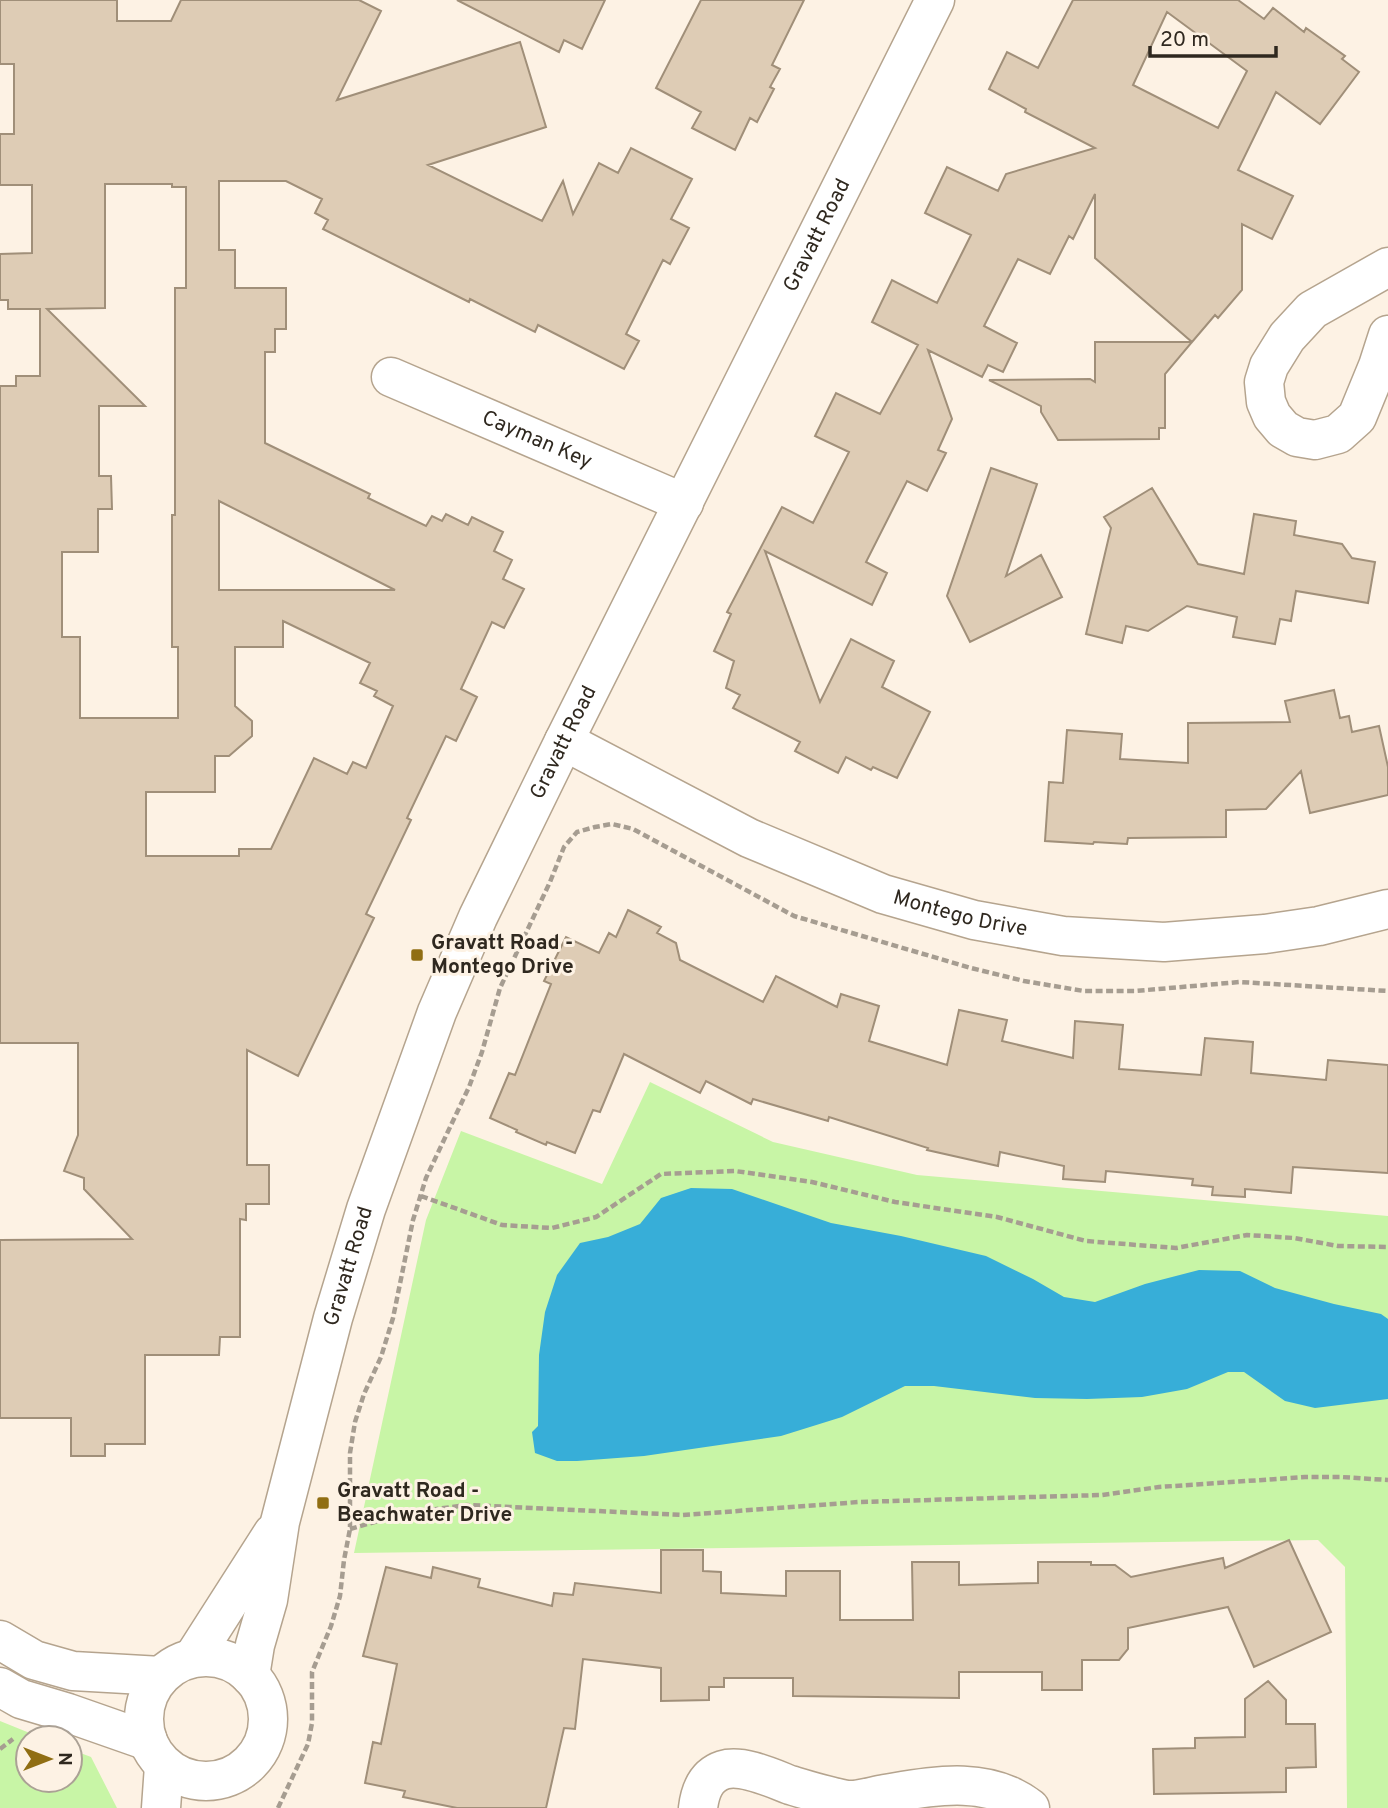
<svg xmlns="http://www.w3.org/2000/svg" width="1388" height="1808" font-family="Overpass,sans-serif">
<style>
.green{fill:#c8f5a6}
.water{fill:#37aed8}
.building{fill:#deccb5;stroke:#a08f79;stroke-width:2;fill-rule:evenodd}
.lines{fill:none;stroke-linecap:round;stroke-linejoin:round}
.minor-casing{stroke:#b5a48e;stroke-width:41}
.tertiary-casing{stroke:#b5a48e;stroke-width:41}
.path{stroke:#a69d91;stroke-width:4.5;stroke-dasharray:7 3.5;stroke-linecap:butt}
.minor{stroke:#fff;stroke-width:38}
.tertiary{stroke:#fff;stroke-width:38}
.poi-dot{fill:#906e13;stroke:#fdf2e4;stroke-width:2.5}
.labels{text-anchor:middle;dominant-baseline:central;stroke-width:6;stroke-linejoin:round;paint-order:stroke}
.street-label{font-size:21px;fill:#2f281f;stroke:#fdf2e4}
.poi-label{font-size:21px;font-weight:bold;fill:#2f281f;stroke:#fdf2e4;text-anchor:start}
</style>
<rect width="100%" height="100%" fill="#fdf2e4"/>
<!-- green -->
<path class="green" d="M650 1082 773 1142 917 1175 1388 1216V1808H1347L1345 1567 1318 1540 354 1553 426 1220 461 1131 602 1184Z
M0 1721 42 1738H28V1780H70V1749L91 1757 117 1808H0Z"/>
<!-- water -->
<path class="water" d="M691 1188 732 1189 831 1223 901 1236 986 1256 1033 1279 1064 1297 1095 1302 1145 1284 1199 1270 1240 1271 1275 1288 1334 1304 1381 1314 1388 1319V1399L1315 1408 1285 1401 1244 1372H1228L1187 1389 1142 1397 1087 1399 1035 1398 934 1386H905L842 1417 781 1436 644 1456 577 1461H557L535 1453 532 1432 538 1426 539 1355 545 1312 557 1275 580 1243 608 1237 640 1224 661 1198Z"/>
<!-- building -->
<path class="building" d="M0 0H117V21H171L181 0H359L381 11 337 100 520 42 546 127 428 165 542 221 563 181 573 214 599 163 618 173 631 148 692 179 671 219 689 228 670 264 663 260 626 334 639 341 624 369 538 325 535 332 470 299 469 302 323 229 328 220 315 213 322 199 286 181H219V250H235V288H286V329H275V352H265V443L370 494 368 498 426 526 432 516 442 521 446 514 468 525 472 517 503 532 494 551 512 560 503 579 524 589 504 628 492 622 461 689 477 697 456 741 446 736 407 818 411 820 366 914 374 918 298 1076 247 1050V1165H269V1204H246V1220L240 1219V1337H220L219 1355H145V1444H105V1456H71V1418H0V1240L132 1239 84 1189V1178L64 1171 78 1135V1043H0V386H16V376H40V309H8V300H0V254L32 253V185H0V134H14V64H0ZM105 184H172V187H186V288H175V515H172V647H178V718H80V637H62V552H98V509H112L111 476H99V406H145L47 309 105 308ZM219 501 395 590H219ZM283 621 370 663 360 683 377 691 374 696 393 706 366 768 353 762 347 774 314 758 271 849H239V856H146V792H215V756H229L252 736V721L235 706V647H283Z
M457 0H605L582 49 564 40 559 52Z
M701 0H804L772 65 780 69 770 87 774 89 757 122 750 118 735 150 692 128 701 112 656 88Z
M1073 0H1238L1264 19 1273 8 1304 32 1306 28 1345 56 1342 59 1359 72 1320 124 1276 92 1238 170 1293 196 1272 239 1242 224V290L1218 318 1215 315 1192 342 1095 258V194L1073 239 1069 236 1050 274 1018 259 984 326 1017 343 1003 372 988 365 982 377 928 350 952 419 938 450 946 453 927 491 907 481 866 562 887 573 872 605 765 551 820 702 851 639 894 661 882 687 930 712 897 778 873 767 871 770 846 757 838 773 795 751 800 742 733 708 740 695 726 688 734 661 714 651 731 614 727 612 782 507 813 523 849 452 815 436 836 393 880 414 918 345 872 322 892 280 937 303 971 235 925 213 947 167 998 191 1006 174 1095 148 1025 112 1026 109 989 89 1007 52 1038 68ZM1167 12 1247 71 1218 128 1133 85Z
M1095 342H1192L1165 374V428H1159V439L1058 440 1041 412V406L989 380 1090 379 1095 382Z
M991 468 1037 484 1006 576 1041 555 1062 597 970 642 947 596Z
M1152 488 1198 564 1244 574 1254 514 1296 521 1294 535 1342 544 1352 558 1375 562 1368 603 1296 591 1291 621 1280 619 1275 644 1233 637 1237 617 1187 606 1148 631 1126 626 1122 643 1086 634 1111 528 1104 517Z
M1334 690 1340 718 1349 716 1352 732 1379 726 1388 767V795L1310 813 1301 771 1266 809 1226 810V837L1128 838 1127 844 1094 842 1093 844 1045 841 1049 782 1063 783 1067 730 1122 734 1120 759 1188 763V723L1290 722 1285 701Z
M628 910 661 927 657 933 676 943 680 960 763 1002 776 976 837 1007 841 994 879 1006 869 1041 947 1065 959 1010 1007 1020 1002 1041 1073 1058 1075 1021 1123 1025 1119 1069 1201 1075 1205 1038 1253 1042 1251 1073 1326 1080 1328 1060 1388 1065V1173L1293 1167 1291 1193 1245 1189V1197L1212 1195 1213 1187 1192 1185 1193 1179 1106 1171 1105 1182 1063 1179 1064 1166 1000 1152 998 1166 927 1150 928 1148 829 1117 828 1121 753 1099 751 1104 706 1081 700 1093 624 1054 600 1112 593 1110 575 1153 547 1142 546 1145 516 1132 517 1130 490 1118 509 1073 515 1075 551 984 544 981 566 937 599 953 609 933 616 937Z
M1289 1540 1331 1632 1254 1667 1228 1607 1128 1628V1649L1119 1660H1082V1690H1042V1672H959V1698L793 1696V1678H724V1687H709V1700L661 1701V1668L583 1659 575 1729 564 1728 546 1808H457L403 1797 405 1791 365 1783 373 1742 381 1744 397 1664 363 1656 386 1567 431 1578 433 1567 480 1579 478 1587 552 1606 554 1593 573 1595 575 1583 661 1593V1550H703V1571L721 1572V1593L786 1596V1571H840V1620H913L912 1562H959V1585L1038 1583V1562H1091V1565H1115L1131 1577 1223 1558 1225 1568Z
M1268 1681 1286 1700V1724H1315L1316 1767 1286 1768V1792L1154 1794 1153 1749 1195 1748V1738L1245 1737V1699Z"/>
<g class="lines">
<!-- minor casing -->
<g class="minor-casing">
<g id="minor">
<path d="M1388 267 1312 310 1287 337 1269 366 1264 382 1266 402 1272 416 1283 429 1297 437 1315 440 1338 434 1357 417 1378 366 1388 335"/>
<path id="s1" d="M391 377 684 503"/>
<path id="s2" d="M564 741 749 838 883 894 974 920 1063 936 1164 942 1265 934 1319 926 1388 909"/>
<path d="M0 1640 34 1660 73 1671 161 1676"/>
<path d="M0 1687 21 1699 68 1713 148 1741"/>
<path d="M698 1808C700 1792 705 1776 723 1770 742 1764 772 1778 790 1785 807 1790 830 1797 847 1800 859 1801 873 1796 885 1794 934 1786 987 1775 1030 1808"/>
</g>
</g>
<!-- tertiary casing -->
<g class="tertiary-casing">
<g id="tertiary">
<circle cx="206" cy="1719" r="62"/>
<path d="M193 1658 273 1533"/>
<path id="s3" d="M250 1676 255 1645 268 1600 280 1522 333 1318 366 1209 437 1012 478 917 564 741 935 0"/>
<path d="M161 1808 164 1766"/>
</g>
</g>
<!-- path -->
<path class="path" d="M421 1196 502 1225 552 1228 596 1217 661 1174 735 1171 812 1182 895 1202 997 1217 1086 1241 1176 1248 1247 1235 1294 1238 1338 1246 1388 1247
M350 1529 406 1513 467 1505 683 1515 859 1502 1102 1495 1159 1487 1305 1477H1341L1388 1480
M0 1749 13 1739
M278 1808 308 1744 312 1723V1672L331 1626 340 1596 344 1560 350 1529V1453L355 1422 364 1394 381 1357 393 1318 413 1220 426 1178 469 1087 482 1052 500 988 550 882 564 847 577 832 595 827 612 824 633 829 794 916 971 968 1024 981 1084 991H1135L1240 982 1388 991"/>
<!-- minor -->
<use href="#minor" class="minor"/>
<!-- tertiary -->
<use href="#tertiary" class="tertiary"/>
</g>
<!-- markers -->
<g class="poi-dot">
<rect x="410" y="948" width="14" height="14" rx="3.5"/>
<rect x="316" y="1496" width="14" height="14" rx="3.5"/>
</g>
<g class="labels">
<!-- street labels -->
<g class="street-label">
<text stroke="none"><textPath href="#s3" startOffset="1556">Gravatt Road</textPath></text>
<text stroke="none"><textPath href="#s1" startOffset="159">Cayman Key</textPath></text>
<text stroke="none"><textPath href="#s3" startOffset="989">Gravatt Road</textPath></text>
<text stroke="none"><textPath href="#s2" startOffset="434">Montego Drive</textPath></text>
<text stroke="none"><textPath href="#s3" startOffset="422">Gravatt Road</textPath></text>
</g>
<!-- poi labels -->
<g class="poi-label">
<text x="431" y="943">Gravatt Road -<tspan x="431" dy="24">Montego Drive</tspan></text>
<text x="337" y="1491">Gravatt Road -<tspan x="337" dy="24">Beachwater Drive</tspan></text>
</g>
</g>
<!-- north arrow -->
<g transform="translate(49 1759) rotate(90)"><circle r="33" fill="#fdf2e4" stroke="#aba195" stroke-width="2"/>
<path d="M0-5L12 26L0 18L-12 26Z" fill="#906e13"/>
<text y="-10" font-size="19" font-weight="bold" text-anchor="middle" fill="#2f281f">N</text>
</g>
<!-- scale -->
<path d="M1150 46v10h126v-10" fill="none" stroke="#2f281f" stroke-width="3.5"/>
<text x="1160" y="46" font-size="21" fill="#2f281f" stroke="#fdf2e4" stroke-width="5" paint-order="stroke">20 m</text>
</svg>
